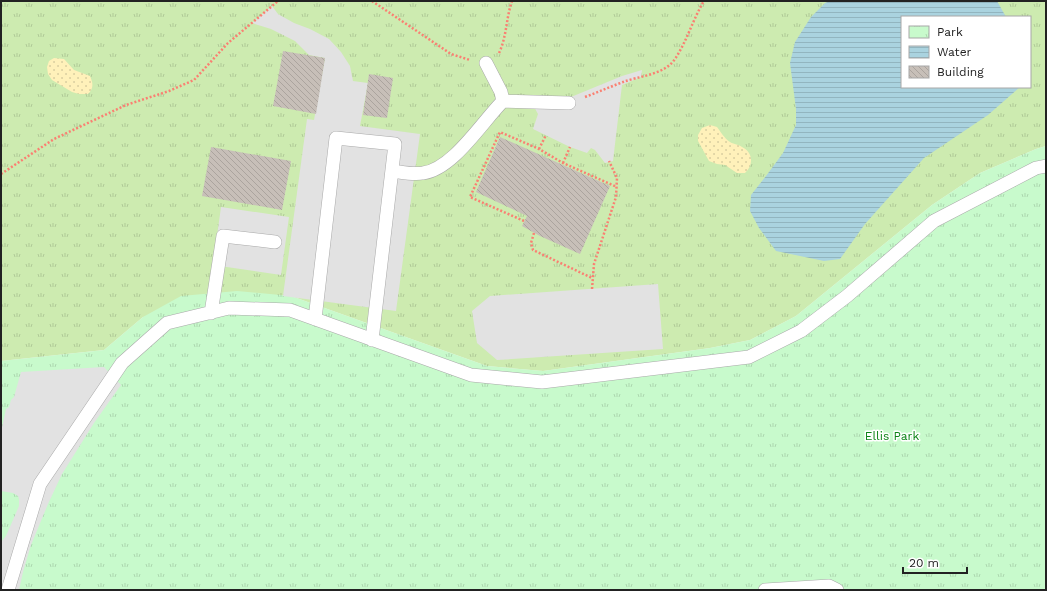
<svg xmlns="http://www.w3.org/2000/svg" width="1047" height="591" font-family="'Work Sans',sans-serif">
<style>
.grass{fill:url(#grass-tufts);fill-rule:evenodd}
.sand{fill:url(#sand-dots)}
.park{fill:url(#park-tufts)}
.parking{fill:#e2e2e2}
.water{fill:url(#water-rules)}
.building{fill:url(#building-back-hatch)}
.lines{fill:none;stroke-linecap:round;stroke-linejoin:round}
.lane-casing{stroke:#a9a9a9;stroke-width:14}
.path{stroke:#fa8072;stroke-width:2.5;stroke-dasharray:2 2;stroke-linecap:butt}
.lane{stroke:#fff;stroke-width:13}
.labels{text-anchor:middle;dominant-baseline:central;stroke-width:3;stroke-linejoin:round;paint-order:stroke}
.park-label{font-size:12px;fill:#0c8416;stroke:#fff}
</style>
<defs>
<pattern id="grass-tufts" width="24" height="20" patternUnits="userSpaceOnUse"><rect width="24" height="20" fill="#cdebb0"/><path d="M3 7l-1-3M5 7V3M7 7l1-3M15 17l-1-3M17 17v-4M19 17l1-3" fill="none" stroke="#b0c997"/></pattern>
<pattern id="sand-dots" width="8" height="8" patternUnits="userSpaceOnUse"><rect width="8" height="8" fill="#fff1ba"/><path d="M2 2h.1M6 6h.1" fill="none" stroke="#dacea0" stroke-width="1.8" stroke-linecap="round"/></pattern>
<pattern id="park-tufts" width="24" height="20" patternUnits="userSpaceOnUse"><rect width="24" height="20" fill="#c8facc"/><path d="M3 7l-1-3M5 7V3M7 7l1-3M15 17l-1-3M17 17v-4M19 17l1-3" fill="none" stroke="#acd6af"/></pattern>
<pattern id="water-rules" width="6" height="5" patternUnits="userSpaceOnUse"><rect width="6" height="5" fill="#aad3df"/><path d="M0 2.5h6" fill="none" stroke="#92b5bf"/></pattern>
<pattern id="building-back-hatch" width="6" height="6" patternUnits="userSpaceOnUse"><rect width="6" height="6" fill="#c7bfb8"/><path d="M-1 5l2 2M0 0l6 6M5-1l2 2" fill="none" stroke="#aba49e"/></pattern>
</defs>
<rect width="100%" height="100%" fill="#f2efe9"/>
<!-- grass -->
<path class="grass" d="M1 1H1046V146L1036 149 980 173 932 205 796 316 750 340 710 348 543 371 487 366 291 296 143 317 104 350 1 361ZM902 17H1030V87H902Z"/>
<!-- sand -->
<path class="sand" d="M54 58 64 59 74 70 90 76C93 83 94 88 88 94H79L72 92 52 80 48 74 47 67 49 61Z
M710 125 717 127C721 132 724 138 730 142 733 144 738 144 742 147 753 152 754 165 745 173H737L725 165 717 164 709 161 698 141V135L702 128Z"/>
<!-- park -->
<path class="park" d="M1046 146V590H1V361L104 350 143 317 181 296 237 291 291 296 487 366 543 371 710 348 750 340 796 316 932 205 980 173 1036 149Z"/>
<!-- parking -->
<path class="parking" d="M272 6 278 14 294 23 310 29 329 39 341 52 350 66 353 81 368 83 360 126 420 134 396 311 283 296 307 119 314 120 325 58 309 55 295 41 271 29 252 23Z
M642 70 641 77 622 85 613 161 605 163 595 150 591 148 587 153 570 147 533 129 538 114 533 105V97H571L622 76Z
M221 207 289 217 281 275 213 265Z
M658 284 663 349 497 360 477 343 472 311 490 296Z
M104 367 121 385 94 423 62 474 48 504 31 545 23 572 19 590H1V542L6 536 19 506V499L18 496 13 493 1 491V432L6 409 9 407 11 400 14 397 21 372Z"/>
<!-- water -->
<path class="water" d="M830 1H997L1006 17H902V87H1020L988 115 924 158 865 224 840 259 824 261 776 251 759 228 750 211 751 195 766 176 783 153 796 125V109L790 63 795 42 811 17 825 3Z"/>
<!-- building -->
<path class="building" d="M283 51 325 58 316 114 273 106Z
M369 74 393 78 387 118 363 115Z
M500 137 610 186 580 254 540 236 522 226 527 216 476 192Z
M211 147 291 161 282 210 202 196Z"/>
<g class="lines">
<!-- lane casing -->
<g class="lane-casing">
<path id="lane" d="M486 63 501 92 503 101 569 103
M392 171C401 172 413 175 423 173 453 169 482 122 503 101
M211 313 223 236 275 242
M315 319 336 138 395 144 372 340
M8 590 40 484 122 363 167 323 229 308 290 310 471 375 542 382 749 357 801 331 847 296 934 221 1036 168 1046 166
M765 590 829 586 837 590"/>
</g>
<!-- path -->
<path class="path" d="M372 1 451 54 470 60
M499 53C507 36 506 18 512 1
M585 97C598 92 610 87 623 82 639 76 664 75 675 59 687 41 693 19 704 1
M539 149 546 135
M563 163 570 147
M1 174 54 139 126 105 169 91 194 80 228 43 278 1
M524 221 470 197 500 132 539 149 563 163 617 187
M534 233 531 243 533 250 592 278
M592 289 594 264 616 197 617 178 609 161"/>
<!-- lane -->
<use href="#lane" class="lane"/>
</g>
<g class="labels">
<!-- park labels -->
<g class="park-label">
<text x="892" y="436">Ellis Park</text>
</g>
</g>
<!-- border -->
<rect width="1047" height="591" fill="none" stroke="#222222" stroke-width="4"/>
<!-- legend -->
<rect x="901" y="16" width="130" height="72" fill="#ffffff" stroke="#a7a7a7"/>
<rect x="909" y="26" width="20" height="12" fill="url(#park-tufts)" stroke="#a7a7a7"/>
<text x="937" y="36" font-size="12" fill="#222222">Park</text>
<rect x="909" y="46" width="20" height="12" fill="url(#water-rules)" stroke="#a7a7a7"/>
<text x="937" y="56" font-size="12" fill="#222222">Water</text>
<rect x="909" y="66" width="20" height="12" fill="url(#building-back-hatch)" stroke="#a7a7a7"/>
<text x="937" y="76" font-size="12" fill="#222222">Building</text>
<!-- scale -->
<path d="M903 567v6h64v-6" fill="none" stroke="#222222" stroke-width="2"/>
<text x="909" y="567" font-size="12" fill="#222222" stroke="#ffffff" stroke-width="3" paint-order="stroke">20 m</text>
</svg>
